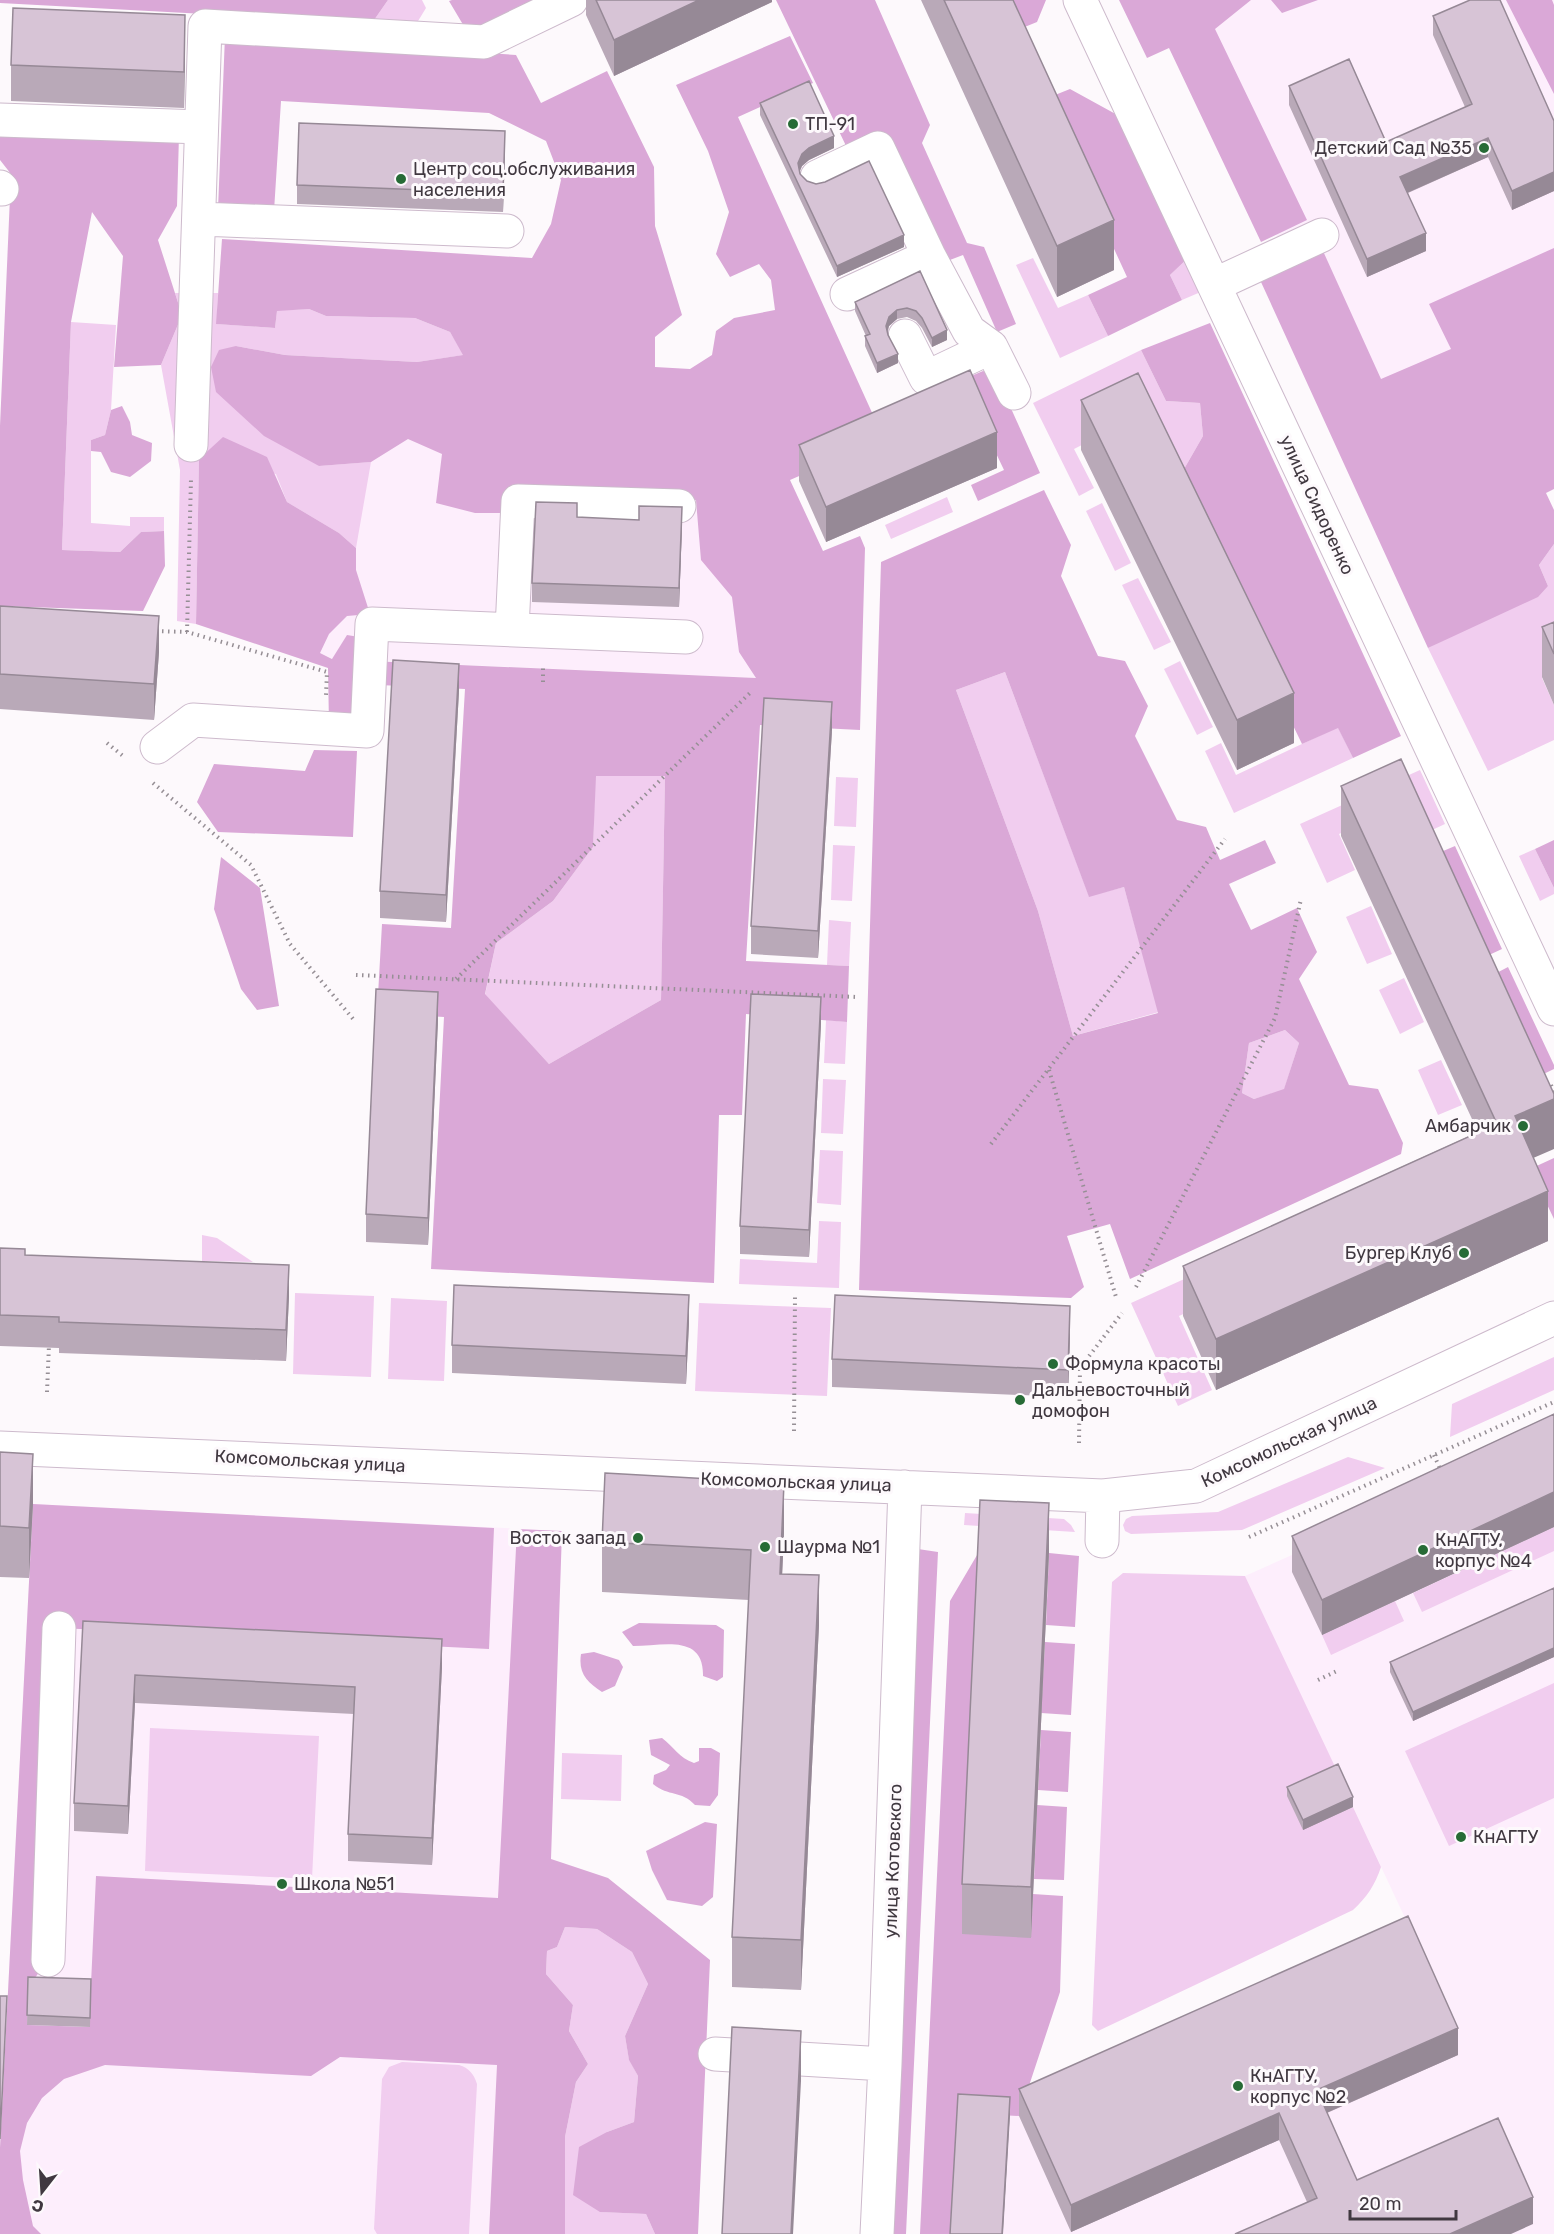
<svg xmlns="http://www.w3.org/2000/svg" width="1554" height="2234" font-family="Rubik,sans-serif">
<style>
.built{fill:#fdeefc}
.green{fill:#f1cdef}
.forest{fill:#daa8d7;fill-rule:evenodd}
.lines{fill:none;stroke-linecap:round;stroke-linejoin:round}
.minor-casing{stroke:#cdbacc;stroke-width:35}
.path{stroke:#968f95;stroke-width:4;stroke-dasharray:1.5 4.5;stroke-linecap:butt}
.minor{stroke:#fff;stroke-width:33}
.wall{fill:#b9a9b8}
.shaded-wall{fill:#968996}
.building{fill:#d7c4d6;stroke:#968996;stroke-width:1.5}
.poi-dot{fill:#276b36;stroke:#fdf9fc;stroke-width:2}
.labels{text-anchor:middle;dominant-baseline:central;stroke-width:6;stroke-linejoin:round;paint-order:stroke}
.poi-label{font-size:18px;fill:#403840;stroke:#fdf9fc;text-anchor:start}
.street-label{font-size:18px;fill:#403840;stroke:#fdf9fc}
</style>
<rect width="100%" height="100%" fill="#fdf9fc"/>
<!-- built -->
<path class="built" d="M1169 0H1554V461L1411 528Z
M237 378H713L756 678 333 659 228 611Z
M1554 1438V2234H952L958 2113 1413 1935 1245 1576Z
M33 1504 562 1531 534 2234H0V2148Z"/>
<!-- green -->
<path class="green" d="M388 0H422L426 8 415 26 372 23Z
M1033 258 1058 308 1088 295 1108 336 1060 358 1016 265Z
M1188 258 1203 291 1182 300 1170 275Z
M175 293H218L217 324 275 328 277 310 309 309 326 316 415 318 450 332 464 355 417 362 285 355 236 346 319 466 371 462 356 548 339 533 287 502 276 474 199 460 196 624 177 621 180 470 161 365 182 315Z
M71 322 116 325 111 410 105 435 91 440V523L130 526V517H164V531L141 532 120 552 62 550Z
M1141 350 1166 401 1200 403 1203 436 1176 483 1139 416 1074 449 1094 488 1079 496 1033 403Z
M947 497 953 512 891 539 885 525Z
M1102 503 1131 563 1115 571 1086 511Z
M1554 544V672L1542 678 1554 705V740L1488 771 1428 648 1548 586 1539 565Z
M1138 578 1171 642 1154 650 1122 585Z
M1180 661 1213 727 1197 735 1164 669Z
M1005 672 1089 896 1124 887 1159 1012 1073 1036 1038 911 956 690Z
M1338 727 1353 758 1234 813 1205 751 1221 743 1236 775Z
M1420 770 1445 824 1417 837 1402 806 1339 834 1355 870 1327 883 1300 824Z
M595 776H665L661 1000 549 1064 485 995 496 943 553 901 593 847Z
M836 777 858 778 856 827 834 826Z
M833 845 855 846 852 901 831 900Z
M1535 849 1554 888V894L1540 901 1519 856Z
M1371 906 1392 954 1367 964 1346 917Z
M829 920 851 922 849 966 827 965Z
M1404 978 1424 1022 1400 1034 1379 990Z
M826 1020 847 1022 845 1064 824 1063Z
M1285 1030 1299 1043 1284 1090 1254 1099 1242 1093 1249 1043Z
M1441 1060 1462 1105 1438 1115 1418 1070Z
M823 1079 846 1080 843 1134 821 1133Z
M820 1150 843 1151 841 1205 817 1203Z
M819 1221 841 1222 839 1288 739 1284 740 1259 817 1263Z
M202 1235 217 1238 253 1262 202 1261Z
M1191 1276 1203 1305 1179 1316 1212 1390 1178 1406 1131 1303Z
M295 1293 374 1296 371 1377 293 1374Z
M391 1298 447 1301 444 1381 388 1379Z
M699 1303 831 1308 827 1396 695 1391Z
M1554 1357V1390L1450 1437 1452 1404Z
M1348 1457 1385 1468 1242 1530 1131 1534 1125 1531 1123 1525 1126 1519 1132 1516 1218 1512Z
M965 1513 1064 1519 1071 1525 1075 1532 964 1525Z
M1554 1527V1551L1422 1612 1413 1593Z
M1123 1573 1245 1576 1338 1773 1303 1829 1353 1807 1381 1867C1375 1885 1367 1897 1353 1910L1098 2031 1092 2025 1112 1582Z
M1395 1601 1404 1621 1331 1655 1322 1635Z
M1554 1683V1798L1449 1846 1405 1751Z
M150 1728 319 1736 312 1879 145 1871Z
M562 1753 622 1755 621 1801 561 1799Z
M565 1927 597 1929 632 1952 648 1984 625 2036 629 2059 638 2076 634 2122 607 2132 601 2212 646 2214 655 2234H565V2137L576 2082 588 2064 569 2031 573 2005 546 1974 547 1951 557 1947Z
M402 2062 459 2065C469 2068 474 2074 477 2084L469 2234H377L374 2229 382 2079 389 2067Z"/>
<!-- forest -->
<path class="forest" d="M0 0H388L372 23 0 3Z
M452 0H547L487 29 465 28 449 1Z
M776 0H875L930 125 922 143 967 243 984 247 1016 324 997 332 963 255 942 263 848 150Z
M1000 0H1046L1037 22 1015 31Z
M1119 0H1251L1215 29 1307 220 1261 242 1169 48 1147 58Z
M1271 0H1318L1282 13Z
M1506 0H1552L1554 5V94Z
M225 36 516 55 541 103 607 71 654 167 655 226 682 315 655 337V367L690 369 712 355 716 331 734 318 775 310 771 280 759 264 730 277 716 254 729 212 708 151 676 85 790 36 813 83 738 117 874 417 983 371 996 375 1040 473 978 501 971 485 1004 470 971 401 790 480 823 551 860 536 865 548 860 730 760 725 746 961 849 966 847 1022 746 1014 742 1115H719L714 1283 431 1269 444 1017 377 1013 382 924 451 928 465 689 358 684 357 727 329 726 328 668 196 624 199 459 223 437 267 457 287 502 339 533 356 548V570L370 614 347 616 329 634 320 653 332 659 347 635 359 637 370 661 756 678 739 652 732 597 701 560 696 500 511 494 509 513H475L436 503 442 454 408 439 371 462 319 466 264 436 216 392 211 367 219 350 236 346 285 355 417 362 463 355 450 332 415 318 326 316 309 309 277 311 275 328 216 324 222 239 532 258 551 224 561 180 546 141 489 113 281 101 274 211 218 209ZM596 776H665L661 1000 549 1064 485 994 496 943 553 901 593 847Z
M1070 89 1121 117 1188 258 1170 275 1182 300 1108 336 1088 295 1127 277 1045 99Z
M0 126 179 135 177 206 158 240 182 315 161 365 114 367 123 256 92 212 71 322 62 550 120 552 141 532 164 531 165 566 143 611 0 606V426L11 174 0 160Z
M1554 248V489L1546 493 1554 510V544L1539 565 1548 586 1538 597 1428 648 1261 282 1323 251 1381 379 1451 349 1429 304Z
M1210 323 1401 736 1353 758 1338 728 1302 744 1176 483 1203 436 1200 403 1166 401 1141 350Z
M122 406 130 422 132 435 152 443 151 461 130 477 111 472 101 452 91 451V440L105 435 111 410Z
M1044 490 1071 545 1061 576 1098 656 1125 661 1148 706 1135 736 1177 820 1206 827 1220 860 1265 840 1276 863 1229 884 1251 930 1297 908 1317 952 1299 979 1349 1085 1378 1089 1403 1143 1401 1154 1130 1279 1110 1224 1067 1236 1084 1287 1071 1298 859 1290 881 562ZM1005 672 1089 897 1124 887 1158 1013 1073 1036 1038 911 956 690ZM1285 1030 1299 1043 1284 1089 1254 1099 1242 1093 1249 1043Z
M314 750 357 751 353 837 218 832 197 802 214 764 305 771Z
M1554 840V888L1535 849Z
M1455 846 1502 949 1476 961 1429 857Z
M221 857 260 888 279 1006 257 1010 241 989 214 909Z
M1508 967 1554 1065V1069L1533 1079 1485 979Z
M1554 1158V1219L1530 1169Z
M33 1504 494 1528 489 1649 59 1628 48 1960 29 1986 27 2025 89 2027 96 1876 498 1898 517 1529 562 1531 551 1859 608 1878 710 1960 698 2234H655L646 2214 600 2212 573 2195 579 2147 607 2132 634 2122 638 2076 629 2060 625 2036 648 1984 632 1952 597 1929 565 1927 557 1947 547 1951 546 1974 573 2005 569 2031 588 2064 576 2082 565 2137V2234H489L497 2065 340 2057 311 2076 105 2065 64 2079 42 2098 27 2123 20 2151 23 2180 33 2226 41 2234H0V2148Z
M918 1549 938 1552 906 2234H887Z
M980 1550 962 1933 1031 1937 1033 1894 1063 1896 1060 1992 1019 2116 958 2113 952 2234H920L950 1601Z
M1049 1553 1079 1556 1075 1627 1046 1625Z
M639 1623 716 1625 724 1630 723 1677 717 1681 703 1676C704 1633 662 1646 633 1646L622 1632Z
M1045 1642 1075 1644 1071 1715 1041 1713Z
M594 1652 619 1660 623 1667 615 1686 602 1692C587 1682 578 1673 581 1654Z
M1041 1730 1071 1732 1068 1792 1038 1790Z
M662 1738C674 1747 679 1758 694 1763L699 1761V1748H711L720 1753 718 1795 710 1806 695 1805C681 1790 669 1797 653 1784L654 1775 666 1770 670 1765 651 1755 649 1740Z
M1037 1805 1067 1807 1064 1880 1034 1879Z
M705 1822 717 1824 713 1897 702 1906 667 1900 652 1870 646 1851Z"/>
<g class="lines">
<!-- minor casing -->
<g class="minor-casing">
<path id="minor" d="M1080 0 1554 1009
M0 120 201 127
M817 177 878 148 929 256 969 331 991 347 1014 393
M0 187 2 189
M200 219 507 231
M1214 285 1322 235
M847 294 929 256
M905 336 926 378 991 347
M191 445 205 26 484 42 571 0
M512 630 518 501 679 506
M157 747 193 720 367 731 372 624 686 637
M0 1448 1103 1496 1196 1486 1554 1318
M1102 1541 1103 1496
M48 1960 59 1628
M715 2054 885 2064
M877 2234 885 2064 905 1487"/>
</g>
<!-- path -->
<path class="path" d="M156 631 187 632 327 672 326 695
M187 632 191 479
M543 682V664
M107 743 123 756
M153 783 251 865 290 944 354 1020
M356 975 857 997
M456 979 752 691
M1049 1070 1116 1297
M1551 1085 1554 1092
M991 1144 1225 839
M1136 1287 1275 1018 1301 899
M47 1392 49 1345
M794 1431 795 1295
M1079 1443 1080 1368 1122 1313
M1434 1455 1441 1471
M1249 1537 1554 1402
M1318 1680 1339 1670"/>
<!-- minor -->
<use href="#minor" class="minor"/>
</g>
<!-- wall -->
<path class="wall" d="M586 0H772V2L614 76 586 15Z
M921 0H1013L1114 270 1057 297Z
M1433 16 1554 121V191L1512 210 1488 157 1408 193 1426 251 1367 277 1289 105V86L1386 142 1465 107 1433 35Z
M185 51 184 108 11 101V65Z
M760 103 834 148 809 160 802 166 800 171V174L807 181 904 247 837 277 760 115Z
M505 150 503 212 297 204V185Z
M920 271 947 340 932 347 922 328 916 321 907 317 897 319 889 326 888 332 898 363 877 373 865 346V336H866L855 311V302Z
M1081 400 1294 743 1237 770 1081 450Z
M799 445 997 468 826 542 799 481Z
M577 517 682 525 679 607 532 602V583Z
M0 606 159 652 154 720 0 709Z
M1554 622V705L1542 677V627Z
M459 691 446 922 380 918V891Z
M832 730 818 958 751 954V926Z
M1341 786 1533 1158 1548 1241 1216 1390 1183 1316V1266L1478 1132 1341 836Z
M438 1020 428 1245 366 1242V1214Z
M821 1024 809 1257 740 1254V1226Z
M0 1248 25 1255 289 1296 286 1361 59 1353V1348L0 1346Z
M689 1323 686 1384 452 1373V1345Z
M1070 1334 1068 1397 832 1387V1359Z
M1554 1414V1527L1322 1635 1292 1572V1536Z
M0 1452 33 1504 29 1578 0 1577Z
M784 1533 782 1574 819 1625 801 1990 732 1987V1937L749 1600 602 1592V1542Z
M1049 1553 1031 1938 962 1934V1884Z
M1554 1588V1657L1413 1721 1390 1672V1662Z
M83 1621 442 1667 432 1865 348 1861V1834L354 1714 135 1703 128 1834 74 1831V1803Z
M1287 1787 1353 1807 1303 1830 1287 1796Z
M28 1977 91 1979 90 2027 27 2025Z
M1458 2055 1327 2113 1357 2180 1533 2224 1307 2202 1279 2140 1071 2232 1019 2116V2089Z"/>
<!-- shaded-wall -->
<path class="shaded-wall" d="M699 0H772V2L614 76V40Z
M185 15V51L184 108V72Z
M505 131V150L503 212V193Z
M834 136V148L809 160 802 166 798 175V163L802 154 809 148Z
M1488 138V157L1400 196V177Z
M1554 172V191L1512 210V191Z
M1114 220V270L1057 297V246Z
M1426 233V251L1367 277V259Z
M904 235V247L837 277V266Z
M897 310V319L889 326 886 335V326L889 317Z
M947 330V340L932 347V338Z
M898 354V363L877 373V363Z
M997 432V468L826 542V507Z
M682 507V525L679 607V588Z
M159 616V652L154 720V684Z
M459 664V691L446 922V895Z
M1294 693V743L1237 770V720Z
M832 702V730L818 958V931Z
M438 992V1020L428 1245V1218Z
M821 997V1024L809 1257V1230Z
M1554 1099V1149L1515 1166V1116Z
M1548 1191V1241L1216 1390V1339Z
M289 1265V1296L286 1361V1330Z
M689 1295V1323L686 1384V1356Z
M1070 1306V1334L1068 1397V1370Z
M33 1454V1504L29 1578V1528Z
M784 1483V1533L780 1624V1574Z
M1554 1492V1527L1322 1635V1600Z
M1049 1503V1553L1031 1938V1887Z
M819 1575V1625L801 1990V1940Z
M442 1639V1667L432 1865V1838Z
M1554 1648V1657L1413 1721V1712Z
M135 1675V1703L128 1834V1806Z
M1353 1797V1807L1303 1830V1820Z
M1458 2028V2055L1317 2117V2090Z
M801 2031V2081L793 2234H791Z
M1010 2097V2116L1003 2234H1002Z
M1279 2113V2140L1071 2232V2205Z
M1533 2197V2224L1511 2234H1450Z"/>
<!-- building -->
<path class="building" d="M596 0H699L614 40Z
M944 0H1013L1114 220 1057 246Z
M1470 0H1500L1554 121V172L1512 191 1488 138 1400 177 1426 233 1367 259 1289 86 1349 59 1386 142 1472 104 1433 16Z
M13 8 185 15 184 72 11 65Z
M809 81 834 136 809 148 802 154 798 163 800 174 807 181 816 184 825 182 869 161 904 235 837 266 760 103Z
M299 123 505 131 503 193 297 185Z
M920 271 947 330 932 338 922 318 916 311 907 308 897 310 889 317 886 326 888 335 898 354 877 363 865 336 870 334 855 302Z
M970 370 997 432 826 507 799 445Z
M1138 373 1294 693 1237 720 1081 400Z
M536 502 577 503V517L639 520V506L682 507 679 588 532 583Z
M0 606 159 616 154 684 0 674Z
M1554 622V654L1542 627Z
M393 660 459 664 446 895 380 891Z
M764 698 832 702 818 931 751 926Z
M1401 759 1554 1094V1099L1515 1116 1548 1191 1216 1339 1183 1266 1497 1124 1341 786Z
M376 989 438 992 428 1218 366 1214Z
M751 994 821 997 809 1230 740 1226Z
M0 1248 25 1249V1255L289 1265 286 1330 59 1322V1317L0 1315Z
M454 1285 689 1295 686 1356 452 1345Z
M835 1295 1070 1306 1068 1370 832 1359Z
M1554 1414V1492L1322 1600 1292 1536Z
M0 1452 33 1454 29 1528 0 1526Z
M605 1473 784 1483 780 1574 819 1575 801 1940 732 1937 751 1550 602 1542Z
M980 1500 1049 1503 1031 1887 962 1884Z
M1554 1588V1648L1413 1712 1390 1662Z
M83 1621 442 1639 432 1838 348 1834 355 1687 135 1675 128 1806 74 1803Z
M1338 1764 1353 1797 1303 1820 1287 1787Z
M1408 1916 1458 2028 1317 2090 1357 2180 1498 2118 1533 2197 1450 2234H1235L1317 2198 1279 2113 1071 2205 1019 2089Z
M28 1977 91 1979 90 2018 27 2015Z
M0 1996H7L0 2139Z
M732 2027 801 2031 791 2234H722Z
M958 2094 1010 2097 1002 2234H950Z"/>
<!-- markers -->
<g class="poi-dot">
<circle cx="793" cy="124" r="6"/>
<circle cx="1484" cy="148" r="6"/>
<circle cx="401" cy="179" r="6"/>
<circle cx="1523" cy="1126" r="6"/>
<circle cx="1464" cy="1253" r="6"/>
<circle cx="1053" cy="1364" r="6"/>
<circle cx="1020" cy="1400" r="6"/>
<circle cx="638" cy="1538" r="6"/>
<circle cx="765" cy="1547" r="6"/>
<circle cx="1423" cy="1550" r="6"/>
<circle cx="1461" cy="1837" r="6"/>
<circle cx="282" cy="1884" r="6"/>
<circle cx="1238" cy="2086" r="6"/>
</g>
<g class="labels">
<!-- poi labels -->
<g class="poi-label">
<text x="805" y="124">ТП-91</text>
<text x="1472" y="148" text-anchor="end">Детский Сад №35</text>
<text x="413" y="169">Центр соц.обслуживания<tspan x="413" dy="21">населения</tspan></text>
<text x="1511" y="1126" text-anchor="end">Амбарчик</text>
<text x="1452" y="1253" text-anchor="end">Бургер Клуб</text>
<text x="1065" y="1364">Формула красоты</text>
<text x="1032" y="1390">Дальневосточный<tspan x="1032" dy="21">домофон</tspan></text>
<text x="626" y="1538" text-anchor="end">Восток запад</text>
<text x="1435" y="1540">КнАГТУ,<tspan x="1435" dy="21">корпус №4</tspan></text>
<text x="777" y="1547">Шаурма №1</text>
<text x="1473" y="1837">КнАГТУ</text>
<text x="294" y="1884">Школа №51</text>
<text x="1250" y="2076">КнАГТУ,<tspan x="1250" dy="21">корпус №2</tspan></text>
</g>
<!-- street labels -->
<g class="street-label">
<text transform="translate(1317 505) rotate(65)">улица Сидоренко</text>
<text transform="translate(1289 1442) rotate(-25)">Комсомольская улица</text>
<text transform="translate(310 1461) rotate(3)">Комсомольская улица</text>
<text transform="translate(796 1482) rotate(2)">Комсомольская улица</text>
<text transform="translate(893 1861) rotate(-88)">улица Котовского</text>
</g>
</g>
<!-- north arrow -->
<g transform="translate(42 2192) rotate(197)" stroke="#fdf9fc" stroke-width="4.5" paint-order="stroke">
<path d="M0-4.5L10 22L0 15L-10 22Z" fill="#403840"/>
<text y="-9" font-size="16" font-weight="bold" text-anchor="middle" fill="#403840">С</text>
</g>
<!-- scale -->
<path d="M1350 2210v9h106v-9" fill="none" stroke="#403840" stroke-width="3"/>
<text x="1359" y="2210" font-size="18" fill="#403840" stroke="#fdf9fc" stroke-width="4.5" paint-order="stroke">20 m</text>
</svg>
